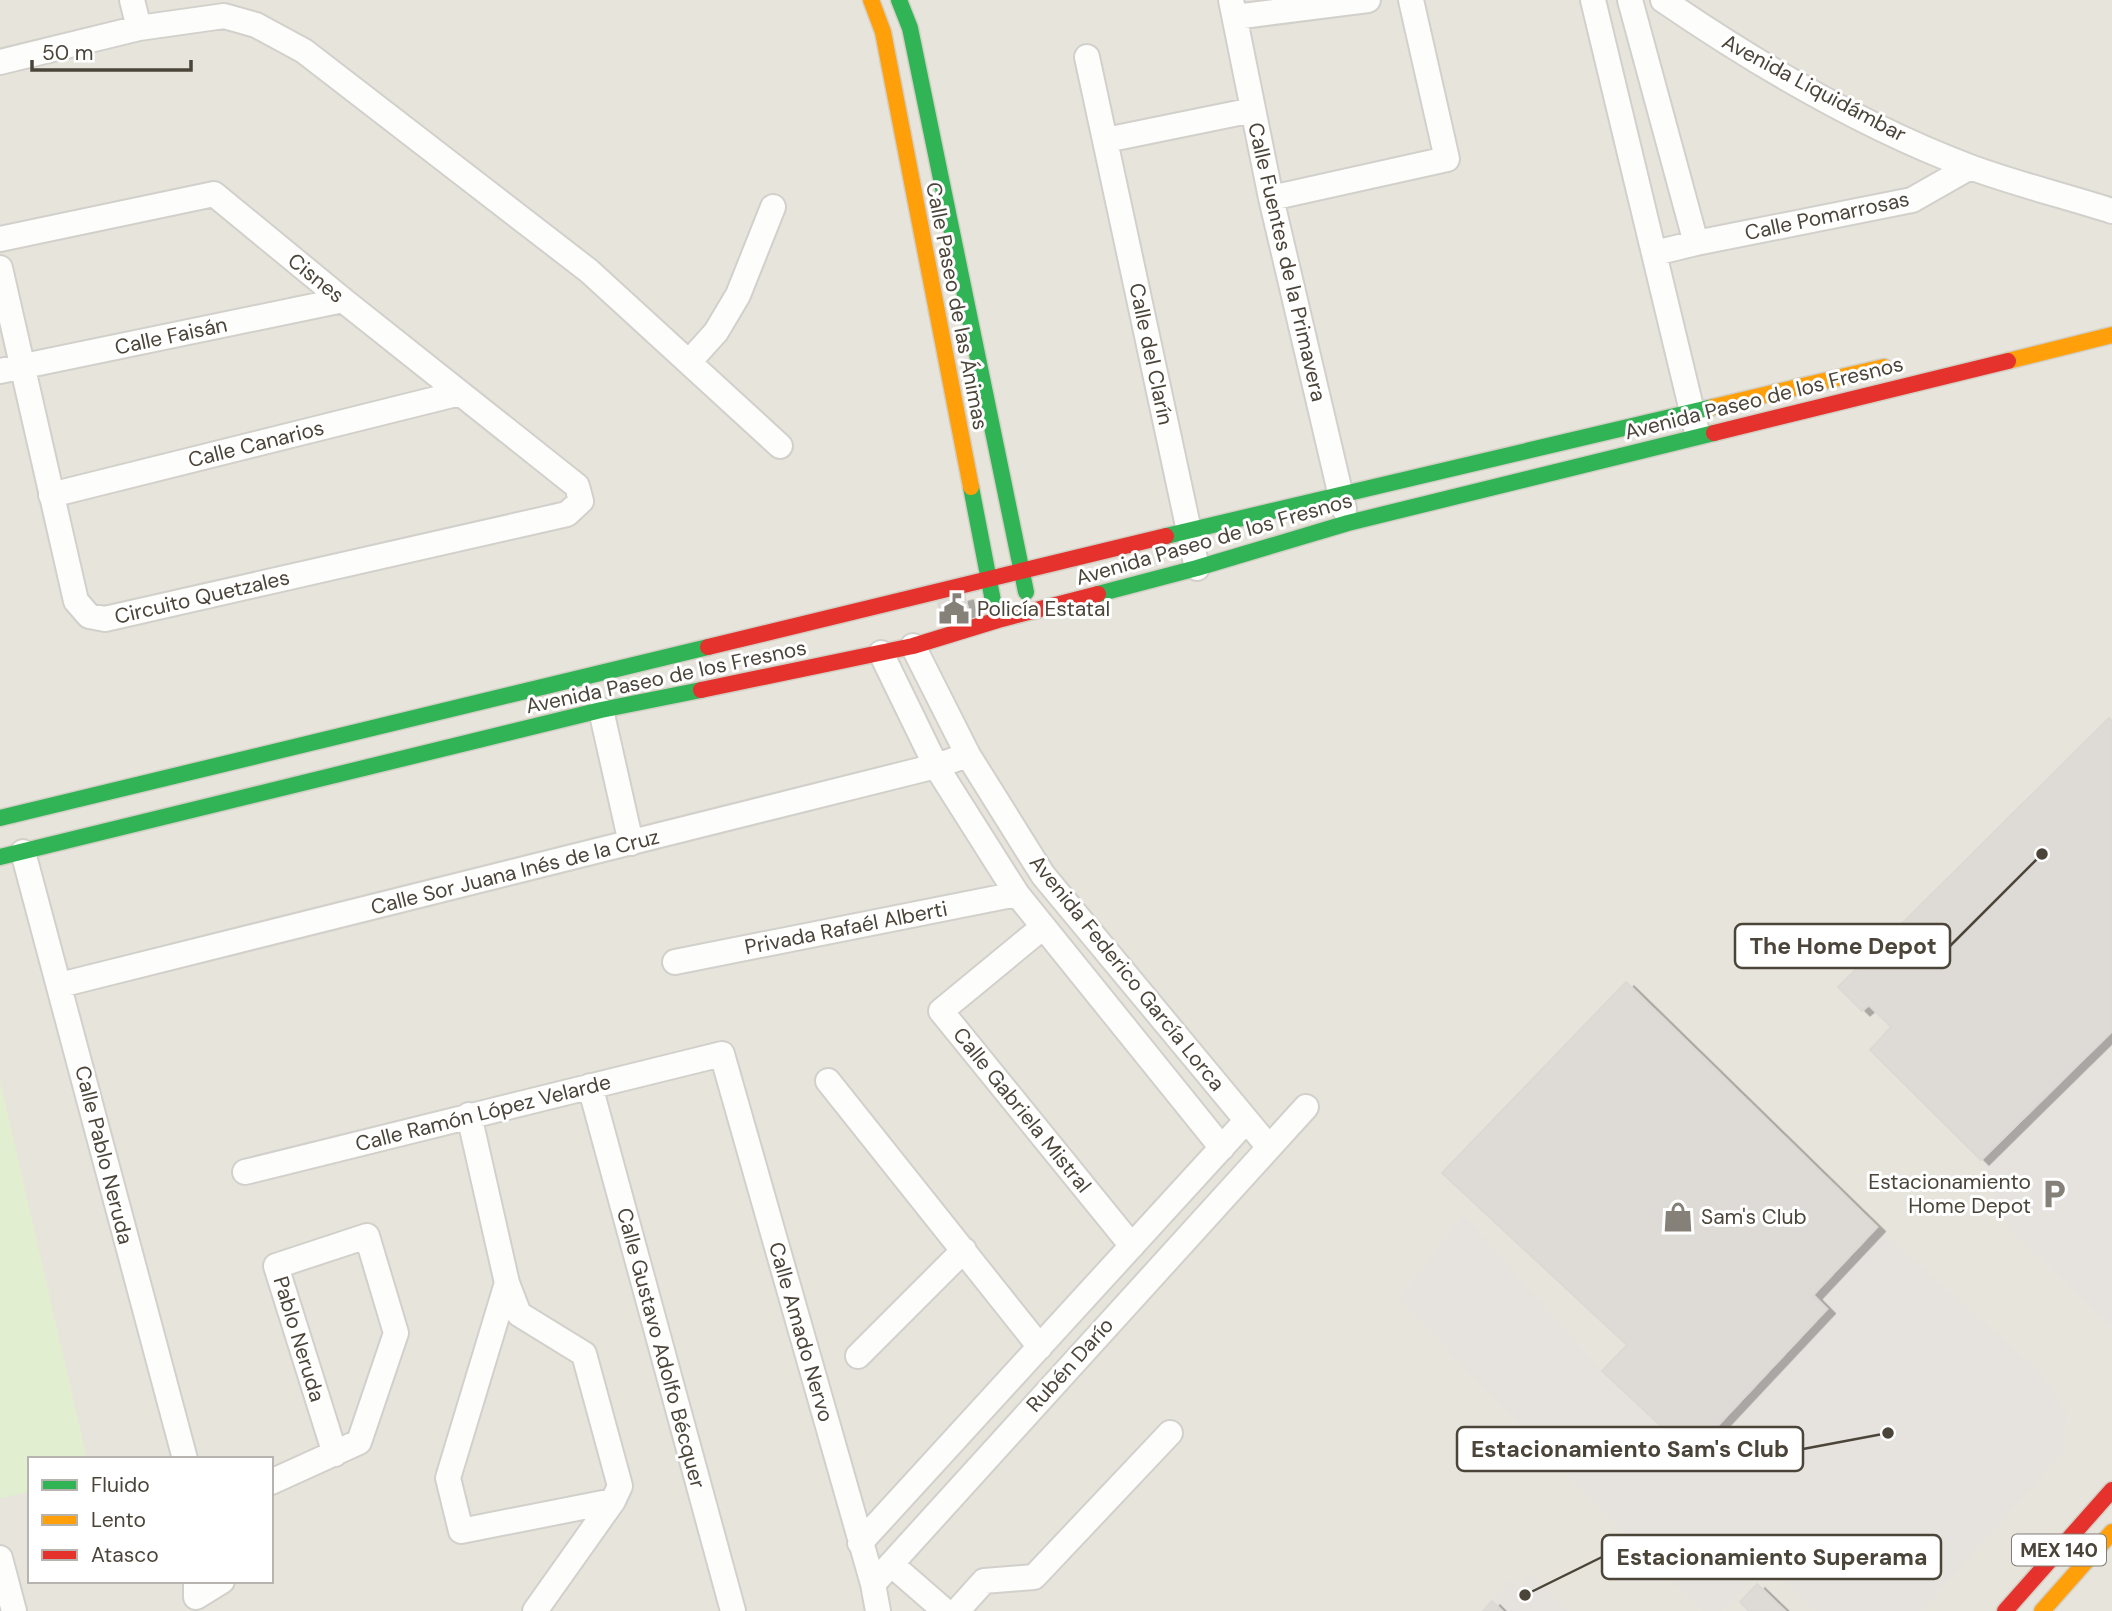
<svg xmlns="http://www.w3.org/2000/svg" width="2112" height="1611" font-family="'DM Sans',sans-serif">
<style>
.residential{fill:#e7e4dc;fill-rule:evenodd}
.green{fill:#e1eecf}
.parking{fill:#e6e3df}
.building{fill:#dedbd6;stroke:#dcd9d4;stroke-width:2;filter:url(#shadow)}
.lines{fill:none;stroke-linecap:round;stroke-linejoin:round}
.street-casing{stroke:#d2d0cb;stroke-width:28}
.fast-casing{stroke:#d3cfc5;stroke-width:19}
.slow-casing{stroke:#d3cfc5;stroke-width:19}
.jam-casing{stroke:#d3cfc5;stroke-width:19}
.street{stroke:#fdfdfc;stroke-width:24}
.fast{stroke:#30b455;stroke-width:16}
.slow{stroke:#ff9f0a;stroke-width:16}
.jam{stroke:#e5322d;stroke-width:16}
.labels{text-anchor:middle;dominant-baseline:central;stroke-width:6;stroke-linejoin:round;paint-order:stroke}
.shield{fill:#fff;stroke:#817c74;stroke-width:2}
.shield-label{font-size:19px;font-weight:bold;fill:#4b4439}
.street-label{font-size:21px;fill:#4b4439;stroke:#fff}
.poi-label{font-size:21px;fill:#4b4439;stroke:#fff;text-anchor:start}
.leader{fill:none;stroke:#4b4439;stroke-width:2.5}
.callout-dot{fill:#4b4439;stroke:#fff;stroke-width:2.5}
.callout{fill:#fff;stroke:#4b4439;stroke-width:2.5}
.callout-label{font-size:23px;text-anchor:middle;font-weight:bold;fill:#4b4439}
</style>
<defs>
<filter id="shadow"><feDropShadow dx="8" dy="4.5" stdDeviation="0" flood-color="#0004"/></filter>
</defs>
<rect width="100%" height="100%" fill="#f4f2ee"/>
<!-- residential -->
<path class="residential" d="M0 0H2112V1611H0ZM30 1459H271V1581H30Z"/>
<!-- green -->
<path class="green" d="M0 1080 87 1459H30V1492L0 1498Z"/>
<!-- parking -->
<path class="parking" d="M2112 1031V1329L2009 1228 1981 1160Z
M1463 1215 1602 1371 1691 1454 1827 1309 1813 1295 1877 1227 2040 1372 2067 1413 2063 1453 1921 1611H1815L1768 1565 1722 1611H1702L1635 1545 1399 1299Z
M1531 1574 1569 1611H1502L1492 1601 1510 1579 1518 1588Z"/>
<!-- building -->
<path class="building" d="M965 596 969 614 943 621 938 603Z
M2109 718 2112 721V1031L1981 1160 1870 1050 1891 1027 1869 1005 1862 1011 1838 987Z
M1626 982 1877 1227 1813 1295 1827 1309 1691 1454 1602 1371 1627 1345 1442 1173Z
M1757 1584 1785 1611H1749L1740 1602Z
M1492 1601 1502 1611H1483Z"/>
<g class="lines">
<!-- street casing -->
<g class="street-casing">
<path id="street" d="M132 0 139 28
M1231 0 1271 198 1344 509
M1593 0 1696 428
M1630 0 1696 243
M1663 0C1758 65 1861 126 1970 167 2016 184 2065 196 2112 211
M1235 17 1368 0
M1087 57 1197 568
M0 62 139 28 224 16 256 25 304 51 589 271 780 446
M1106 140 1253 110
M1271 198 1447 159 1411 0
M0 239 214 194 343 300 577 486 581 501 567 514 105 619 89 616 76 601 0 268
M1655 253 1696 243 1912 200 1970 167
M689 362 716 332 738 295 773 207
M0 371 343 300
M51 495 460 393
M913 646 968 755 1043 875 1268 1146
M881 653 936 766 1017 894 1222 1148
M601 710 631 843
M23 852 185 1459
M1043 927 941 1011 1132 1246
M675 962 1017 894
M60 985 936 766 968 755
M828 1081 1040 1347
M590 1086 733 1611
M469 1115 507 1283 519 1314 584 1354 620 1486 613 1501 535 1611
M245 1172 722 1054 873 1584 878 1611
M507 1283 448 1478 461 1531 613 1501
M858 1356 964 1250
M271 1482 359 1442 396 1333 367 1236 276 1266 335 1454
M860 1543 1246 1121
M0 1558 14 1611
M891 1564 945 1611
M196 1581V1597L222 1581
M873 1584 1306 1107
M957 1611 984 1581 1034 1577 1170 1433"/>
</g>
<!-- fast casing -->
<g class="fast-casing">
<path id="fast" d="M899 0 910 28 1026 592
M971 487 993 601
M1166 536 1713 407
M1098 594 1197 568 1348 523 1714 433
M0 818 708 647
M0 857 601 710 701 690"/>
</g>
<!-- slow casing -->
<g class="slow-casing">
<path id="slow" d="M871 0 883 32 971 487
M2008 361 2112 335
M1713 407 1884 367
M2042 1611 2112 1532"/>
</g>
<!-- jam casing -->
<g class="jam-casing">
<path id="jam" d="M1714 433 2008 361
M708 647 1166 536
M701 690 913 646 998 620 1098 594
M2005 1611 2112 1490"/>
</g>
<!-- street -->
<use href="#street" class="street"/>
<!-- fast -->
<use href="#fast" class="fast"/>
<!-- slow -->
<use href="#slow" class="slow"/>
<!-- jam -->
<use href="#jam" class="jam"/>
</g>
<!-- icons -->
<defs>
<g id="civic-bare" transform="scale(2.415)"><path d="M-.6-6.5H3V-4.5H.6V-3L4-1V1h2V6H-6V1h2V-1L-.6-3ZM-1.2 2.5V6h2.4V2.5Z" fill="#868178" stroke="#fff" stroke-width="2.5" paint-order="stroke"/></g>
<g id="parking-bare" transform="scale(2.415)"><path d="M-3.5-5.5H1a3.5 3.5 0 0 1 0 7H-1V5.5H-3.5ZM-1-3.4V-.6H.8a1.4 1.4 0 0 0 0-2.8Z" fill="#868178" stroke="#fff" stroke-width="2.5" paint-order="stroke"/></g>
<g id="shop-bare" transform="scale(2.415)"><path d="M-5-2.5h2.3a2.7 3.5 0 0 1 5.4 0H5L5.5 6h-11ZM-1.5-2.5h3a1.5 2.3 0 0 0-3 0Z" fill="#868178" stroke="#fff" stroke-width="2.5" paint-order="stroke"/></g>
</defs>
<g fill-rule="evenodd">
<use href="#civic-bare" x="954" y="609"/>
<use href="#parking-bare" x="2054" y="1194"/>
<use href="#shop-bare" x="1678" y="1217"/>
</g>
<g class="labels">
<!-- shield labels -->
<rect class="shield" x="2012" y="1534.5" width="94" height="31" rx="5"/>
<g class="shield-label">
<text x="2059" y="1550">MEX 140</text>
</g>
<!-- street labels -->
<g class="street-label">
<text transform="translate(1814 88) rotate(28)">Avenida Liquidámbar</text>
<text transform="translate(1827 216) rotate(-12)">Calle Pomarrosas</text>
<text transform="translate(1287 262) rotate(77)">Calle Fuentes de la Primavera</text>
<text transform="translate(316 278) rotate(39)">Cisnes</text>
<text transform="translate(957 306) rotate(79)">Calle Paseo de las Ánimas</text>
<text transform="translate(171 336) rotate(-12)">Calle Faisán</text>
<text transform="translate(1151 354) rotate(78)">Calle del Clarín</text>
<text transform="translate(1764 398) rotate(-14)">Avenida Paseo de los Fresnos</text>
<text transform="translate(256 444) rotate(-14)">Calle Canarios</text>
<text transform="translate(1214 539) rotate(-16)">Avenida Paseo de los Fresnos</text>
<text transform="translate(202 597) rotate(-13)">Circuito Quetzales</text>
<text transform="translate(666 677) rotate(-12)">Avenida Paseo de los Fresnos</text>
<text transform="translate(515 872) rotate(-14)">Calle Sor Juana Inés de la Cruz</text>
<text transform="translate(846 928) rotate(-11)">Privada Rafaél Alberti</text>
<text transform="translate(1127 973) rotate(51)">Avenida Federico García Lorca</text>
<text transform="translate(1022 1110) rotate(51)">Calle Gabriela Mistral</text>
<text transform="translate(483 1113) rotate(-14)">Calle Ramón López Velarde</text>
<text transform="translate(104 1155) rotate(76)">Calle Pablo Neruda</text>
<text transform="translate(801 1332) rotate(74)">Calle Amado Nervo</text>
<text transform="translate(299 1339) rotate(73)">Pablo Neruda</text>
<text transform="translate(661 1348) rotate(75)">Calle Gustavo Adolfo Bécquer</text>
<text transform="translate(1070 1365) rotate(-48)">Rubén Darío</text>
</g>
<!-- poi labels -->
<g class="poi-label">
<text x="977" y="609">Policía Estatal</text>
<text x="2031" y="1182" text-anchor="end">Estacionamiento<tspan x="2031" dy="24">Home Depot</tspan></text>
<text x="1701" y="1217">Sam's Club</text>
</g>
</g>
<!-- callouts -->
<path class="leader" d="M2042 854L1950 946M1888 1433L1803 1449M1525 1595L1602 1557"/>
<g class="callout-dot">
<circle cx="2042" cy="854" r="7"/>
<circle cx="1888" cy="1433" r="7"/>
<circle cx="1525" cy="1595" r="7"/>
</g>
<g class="callout">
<rect x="1735" y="924" width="215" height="44" rx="7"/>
<rect x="1457" y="1427" width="346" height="44" rx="7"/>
<rect x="1602" y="1535" width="339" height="44" rx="7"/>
</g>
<g class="callout-label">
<text x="1843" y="954">The Home Depot</text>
<text x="1630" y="1457">Estacionamiento Sam's Club</text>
<text x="1772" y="1565">Estacionamiento Superama</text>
</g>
<!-- legend -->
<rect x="28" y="1457" width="245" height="126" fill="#ffffff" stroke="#b7b4b0" stroke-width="2"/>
<rect x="42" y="1480" width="35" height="10" fill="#30b455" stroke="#b7b4b0" stroke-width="2"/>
<text x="91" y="1492" font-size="21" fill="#4b4439">Fluido</text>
<rect x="42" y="1515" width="35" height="10" fill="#ff9f0a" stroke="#b7b4b0" stroke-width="2"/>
<text x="91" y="1527" font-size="21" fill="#4b4439">Lento</text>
<rect x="42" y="1550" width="35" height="10" fill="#e5322d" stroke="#b7b4b0" stroke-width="2"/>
<text x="91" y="1562" font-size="21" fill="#4b4439">Atasco</text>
<!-- scale -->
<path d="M32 60v10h159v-10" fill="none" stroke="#4b4439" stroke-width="3.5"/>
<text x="42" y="60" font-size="21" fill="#4b4439" stroke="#ffffff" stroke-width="5" paint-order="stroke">50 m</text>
</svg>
